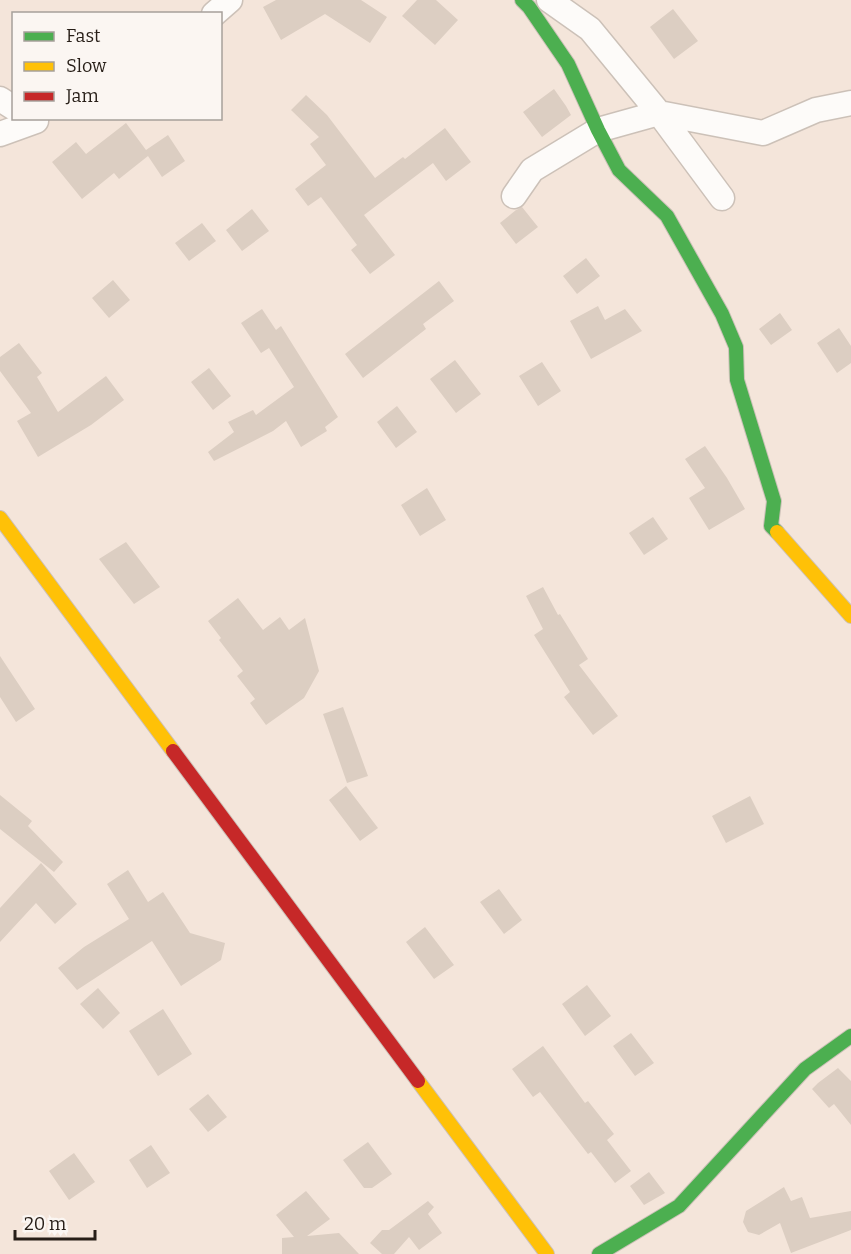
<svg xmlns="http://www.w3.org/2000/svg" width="851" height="1254" font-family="Bitter,serif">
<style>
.building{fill:#dccec2}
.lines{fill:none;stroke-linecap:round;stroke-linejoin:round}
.street-casing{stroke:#ccc1b8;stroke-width:27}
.fast-casing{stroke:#ccc1b8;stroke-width:16}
.slow-casing{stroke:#ccc1b8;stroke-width:16}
.jam-casing{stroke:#ccc1b8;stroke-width:16}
.street{stroke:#fdfbf9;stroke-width:24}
.fast{stroke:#4caf50;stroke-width:14}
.slow{stroke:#ffc107;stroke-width:14}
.jam{stroke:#c62828;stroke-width:14}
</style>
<rect width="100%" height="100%" fill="#f4e5da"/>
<!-- building -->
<path class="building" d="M276 0H361L387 17 370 43 325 14 281 40 263 7Z
M417 0H436L458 20 435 45 402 16Z
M673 9 698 41 674 59 650 27Z
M554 89 566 106 571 115 542 137 523 112Z
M306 95 327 115 375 178 403 157 405 159 445 128 471 162 446 181 433 163 364 215 395 255 370 274 351 250 357 245 321 197 308 206 295 189 326 165 310 144 319 137 291 110Z
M126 123 146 150 168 135 185 161 162 177 148 156 119 179 114 173 82 199 52 162 76 142 86 154Z
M522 207 538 227 516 244 500 223 516 210Z
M252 209 269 231 242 251 226 230Z
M202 223 216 241 189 261 175 243Z
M586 258 600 276 577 294 563 276Z
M113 280 130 300 109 318 92 298Z
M439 281 454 301 423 324 426 329 363 378 345 354Z
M598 306 605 320 625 309 642 331 591 359 570 321Z
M262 309 276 330 281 326 338 417 325 427 327 431 301 447 286 421 273 431 214 461 208 452 234 432 228 422 253 410 256 415 294 387 269 348 261 353 241 323Z
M780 313 792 330 771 345 759 329Z
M839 328 851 346V363L837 373 817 343Z
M19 343 42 373 37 377 58 412 106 376 124 400 91 425 38 457 17 421 31 413 0 371V357Z
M455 360 481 394 456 413 430 379Z
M542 362 561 391 538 406 519 376Z
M209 368 231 396 213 410 191 382Z
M397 406 417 432 396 448 377 422Z
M705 446 727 478 745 509 709 530 689 498 705 488 685 459Z
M427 488 446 520 420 536 401 505Z
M653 517 668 539 644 555 629 533Z
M126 542 160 587 134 604 99 559Z
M543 587 558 615 560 614 588 659 579 665 618 716 593 735 564 697 570 692 534 635 543 629 526 596Z
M238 598 263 630 280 617 289 630 305 618 319 671 304 698 266 725 250 703 255 699 237 676 243 671 219 640 221 638 208 621Z
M0 656 35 709 16 722 0 697Z
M343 707 368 776 347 783 323 714Z
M346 786 378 828 360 841 329 800Z
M0 795 32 821 28 826 63 862 54 872 0 829Z
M750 796 764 824 726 843 712 816Z
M41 863 77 904 55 924 36 903 0 942V908Z
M128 870 148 902 163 892 190 933 225 943 221 960 181 986 152 941 77 990 58 968 84 947 129 919 107 884Z
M499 889 522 920 504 934 480 902Z
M425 927 454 965 434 979 406 942Z
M587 985 611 1016 585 1036 562 1004Z
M98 988 120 1013 103 1029 80 1004Z
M163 1009 192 1054 158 1076 129 1031Z
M631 1033 654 1063 635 1076 613 1046Z
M543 1046 585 1103 588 1101 614 1134 607 1140 631 1171 615 1183 591 1152 588 1154 540 1092 533 1097 512 1069Z
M838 1068 851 1081V1125L834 1104 829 1108 812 1089 818 1083Z
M208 1094 227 1117 208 1132 189 1109Z
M368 1142 392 1174 372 1188H364L343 1160Z
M151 1145 170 1173 147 1188 129 1160Z
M74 1153 95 1182 69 1200 49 1171Z
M649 1172 665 1193 644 1205 630 1186Z
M784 1187 791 1201 802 1197 810 1218 851 1211V1230L791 1253 780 1223 759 1235 748 1232 743 1222 746 1211Z
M306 1191 330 1219 307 1236 339 1233 359 1254H282V1238L294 1237 276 1215Z
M428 1201 434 1207 428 1214 442 1233 419 1250 409 1237 394 1254H382L370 1243 382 1230H389Z"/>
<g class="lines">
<!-- street casing -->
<g class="street-casing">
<path id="street" d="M549 0 590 29 659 113 722 198
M214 14 230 0
M0 99 14 108
M0 134 36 121
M514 196 532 170 598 130 659 113 763 133 816 110 851 103"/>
</g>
<!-- fast casing -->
<g class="fast-casing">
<path id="fast" d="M522 0 529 7 568 64 598 130 619 170 667 216 722 314 736 347 737 380 774 501 771 526 777 532
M599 1254 679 1206 805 1069 851 1036"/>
</g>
<!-- slow casing -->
<g class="slow-casing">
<path id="slow" d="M0 518 173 751
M777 532 851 616
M418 1081 547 1254"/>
</g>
<!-- jam casing -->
<g class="jam-casing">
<path id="jam" d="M173 751 418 1081"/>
</g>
<!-- street -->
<use href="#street" class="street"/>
<!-- fast -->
<use href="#fast" class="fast"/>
<!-- slow -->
<use href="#slow" class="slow"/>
<!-- jam -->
<use href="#jam" class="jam"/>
</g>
<!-- legend -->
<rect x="12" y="12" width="210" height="108" fill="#fbf6f2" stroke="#a6a09a" stroke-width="1.5"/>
<rect x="24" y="32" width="30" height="9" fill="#4caf50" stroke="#a6a09a" stroke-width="1.5"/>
<text x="66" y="42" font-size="18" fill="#271e17">Fast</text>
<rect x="24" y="62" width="30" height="9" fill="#ffc107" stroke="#a6a09a" stroke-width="1.5"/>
<text x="66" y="72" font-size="18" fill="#271e17">Slow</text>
<rect x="24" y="92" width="30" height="9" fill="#c62828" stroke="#a6a09a" stroke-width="1.5"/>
<text x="66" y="102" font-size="18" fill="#271e17">Jam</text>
<!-- scale -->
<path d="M15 1230v9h80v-9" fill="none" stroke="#271e17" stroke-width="3"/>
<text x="24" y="1230" font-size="18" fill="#271e17" stroke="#fbf6f2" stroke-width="4.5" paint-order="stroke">20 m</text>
</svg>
